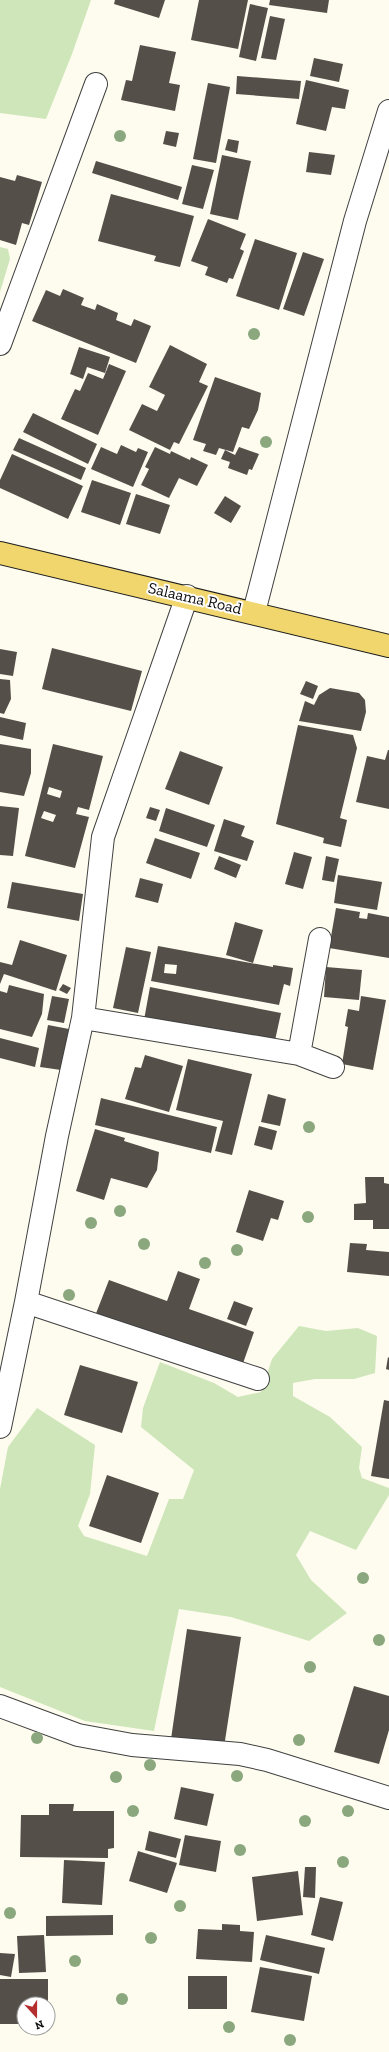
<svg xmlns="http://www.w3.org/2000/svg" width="389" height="2052" font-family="'Zilla Slab',serif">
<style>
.green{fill:#cfe6ba}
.building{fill:#554f4a;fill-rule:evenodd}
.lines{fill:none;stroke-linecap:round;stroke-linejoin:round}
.minor-casing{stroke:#404040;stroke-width:24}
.major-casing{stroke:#1e1e1e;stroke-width:24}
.minor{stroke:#fff;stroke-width:22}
.major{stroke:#f0d66d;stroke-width:22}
.tree{fill:#8aa77e}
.labels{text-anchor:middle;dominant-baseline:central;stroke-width:4;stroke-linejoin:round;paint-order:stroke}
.street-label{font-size:16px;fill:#0d0d0d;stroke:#fff}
</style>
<rect width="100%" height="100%" fill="#fefcee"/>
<!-- green -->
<path class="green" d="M0 0H91L72 54 46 119 0 113Z
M0 247 8 249 10 259 0 292Z
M299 1326 326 1331 358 1328 377 1336 375 1373 354 1379H315L293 1383V1396L330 1417 362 1447 359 1468 362 1478 389 1488V1495L356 1550 310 1531 296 1555 311 1580 347 1613 309 1641 231 1617 179 1609 154 1731 85 1721 0 1687V1489L8 1447 37 1408 95 1445 90 1494 78 1526 84 1536 147 1556 169 1499H183L194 1470 141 1427 143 1408 160 1362 214 1383 238 1397 261 1392 272 1359Z"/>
<!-- building -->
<path class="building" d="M115 0H165L159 18 114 4Z
M199 0H248L238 49 191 40Z
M270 0H329L327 13 269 5Z
M250 4 268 8 256 61 239 57Z
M270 16 285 19 276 60 261 58Z
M140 45 176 52 169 83 180 85 175 111 121 100 126 80 132 81Z
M314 58 343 64 339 82 310 76Z
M237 76 301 81 299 99 236 94Z
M306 80 349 90 345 109 332 107 326 131 296 124Z
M208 83 230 87 216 163 193 159Z
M166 131 179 133 176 147 163 144Z
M228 139 239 141 237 153 225 150Z
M309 152 335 155 331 175 306 172Z
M222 155 251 161 238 220 210 214Z
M96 161 182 187 178 200 92 173Z
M192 165 214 170 203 209 182 204Z
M17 175 42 182 29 225 22 223 16 245 0 240V177L15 181Z
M111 194 194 216 180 267 154 261 156 256 98 241Z
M208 219 246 234 240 249 244 251 233 279 229 278 227 283 205 275 208 267 191 261Z
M255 239 297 253 279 310 236 296Z
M303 252 324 259 304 316 283 309Z
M63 289 84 298 81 305 95 310 97 304 118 313 116 320 131 326 134 319 151 326 136 363 32 321 46 290 60 296Z
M170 345 207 364 199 382 208 386 179 444 174 442 170 450 129 430 142 404 157 411 165 395 149 387Z
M79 347 110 357 105 373 87 367 83 379 70 374Z
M109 364 126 371 98 435 61 419 75 389 80 391 88 373 103 379Z
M215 377 261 393 258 410 249 429 242 427 233 452 219 448 216 455 203 451 206 444 193 440Z
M33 413 97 444 88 464 23 432Z
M19 438 86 468 81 480 13 450Z
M121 445 136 452 138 448 148 452 133 487 91 469 101 447 117 454Z
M155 447 170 454 171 451 190 460 191 457 208 465 197 486 179 478 169 498 141 485 149 469 145 467Z
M239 447 259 454 252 470 249 469 247 475 228 468 230 462 221 459 225 450 235 455Z
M12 454 83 486 68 519 0 488V480Z
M92 480 131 493 120 525 81 512Z
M136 494 170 505 160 534 126 524Z
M225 496 241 506 231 523 214 513Z
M52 648 142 671 131 711 42 689Z
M0 649 17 652 13 676 0 674Z
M0 679 10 680 11 699 4 714 0 713Z
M306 681 318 686 313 699 300 694Z
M330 688 359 693 365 700 366 712 361 731 299 721 305 701 314 705 319 695Z
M0 717 26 723 23 740 0 735Z
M298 725 353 735 357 748 340 818 347 820 341 847 323 843 324 838 276 824Z
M0 744 31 749V773L24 796 0 792Z
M53 744 103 756 89 810 78 807 76 814 89 817 75 868 25 856ZM49 787 62 791 60 798 47 794ZM44 811 56 815 53 822 41 818Z
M388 750H389V809L356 802 367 756 385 760Z
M180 751 223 767 209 805 165 789Z
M0 806 19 808 13 856 0 855Z
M150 807 160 810 156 821 146 818Z
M166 808 215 825 207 847 159 831Z
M224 819 245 826 241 836 254 841 247 861 214 851Z
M155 838 200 853 191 879 146 863Z
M294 852 312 857 303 889 285 884Z
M219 856 241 865 236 878 214 869Z
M326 856 339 859 334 882 322 880Z
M338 875 382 882 377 910 334 903Z
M140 878 163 884 158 903 135 897Z
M12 882 83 894 79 921 7 908Z
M336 908 360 912 359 918 367 919 368 913 389 917V958L329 948Z
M235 922 263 930 253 963 226 955Z
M20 940 67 955 56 991 4 974 0 984V962L12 965Z
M158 946 273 967V965L293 968 290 986 284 984 279 1005 151 981ZM165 964 177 965 176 974 164 973Z
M126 947 151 952 138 1013 113 1008Z
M326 967 362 970 359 1000 324 997Z
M63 984 71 988 67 994 59 990Z
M9 985 44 994 42 1014 32 1037 0 1029V991L7 993Z
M150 987 281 1013 274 1045 144 1020Z
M52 996 69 999 64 1023 47 1020Z
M361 996 386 1000 373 1070 342 1064 348 1027 345 1026 348 1009 359 1011Z
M48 1025 69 1029 61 1070 40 1067Z
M0 1038 39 1048 35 1067 0 1058Z
M145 1055 183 1066 169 1112 125 1099 135 1067 141 1068Z
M188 1059 252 1074 232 1155 215 1151 223 1121 176 1110Z
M268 1094 286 1099 280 1126 261 1122Z
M101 1098 217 1127 211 1153 95 1125Z
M259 1126 277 1131 272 1150 254 1145Z
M95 1129 125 1138 124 1141 159 1152 157 1170 147 1188 111 1178 104 1200 76 1191Z
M365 1177H384V1183L389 1184V1229H373V1220H354V1204L366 1203Z
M249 1190 284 1201 278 1220 271 1218 263 1241 236 1232Z
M350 1243 367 1244 366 1250 389 1252V1276L347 1272Z
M178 1271 200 1279 189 1309 254 1332 241 1369 95 1316 109 1280 167 1301Z
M234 1301 253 1308 246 1326 227 1319Z
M388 1357 389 1358V1370L386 1369Z
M80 1365 138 1382 122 1433 64 1415Z
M384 1400 389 1401V1479L371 1476Z
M107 1475 159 1493 141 1543 89 1526Z
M187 1629 241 1637 224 1747 171 1739Z
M354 1686 389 1696V1730L379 1764 334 1752Z
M181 1787 214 1794 207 1826 174 1819Z
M49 1804H74L73 1811H114V1848L108 1849V1858L20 1857 21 1815H49Z
M149 1831 181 1839 176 1858 145 1850Z
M185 1835 221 1841 216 1872 179 1865Z
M138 1851 177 1863 167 1893 129 1881Z
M64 1860 105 1862 102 1905 62 1903Z
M305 1867H316L315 1898 303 1897Z
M298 1871 303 1915 257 1921 252 1877Z
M320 1897 343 1902 333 1941 311 1935Z
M113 1915V1935L46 1936V1916Z
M222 1924 240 1925V1931L254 1932 252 1962 196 1959 198 1929 222 1930Z
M44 1935 46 1972 19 1973 17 1936Z
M266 1935 325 1948 319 1974 260 1960Z
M0 1953 15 1954 11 1977 0 1975Z
M260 1967 312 1976 304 2021 251 2012Z
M188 1976H227V2009H188Z
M0 1979H48V2004H24V2024H0Z"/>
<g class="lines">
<!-- minor casing -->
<g class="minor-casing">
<path id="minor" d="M0 344 96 84
M254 612 355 221 389 111
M83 1018 299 1054 333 1067
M299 1054 320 939
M26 1302 258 1379
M0 1427 26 1302 57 1136 83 1018 103 837 187 596
M0 1706 78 1735 132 1745 240 1754 267 1760 389 1798"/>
</g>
<!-- major casing -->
<g class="major-casing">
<path id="major" d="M0 553 389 646"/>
</g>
<!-- minor -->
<use href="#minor" class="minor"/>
<!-- major -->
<use href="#major" class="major"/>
</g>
<!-- trees -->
<g class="tree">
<circle cx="120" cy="136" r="6"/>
<circle cx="254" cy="334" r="6"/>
<circle cx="266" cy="442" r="6"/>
<circle cx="309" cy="1127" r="6"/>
<circle cx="120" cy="1211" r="6"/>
<circle cx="308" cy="1217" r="6"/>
<circle cx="91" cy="1223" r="6"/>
<circle cx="144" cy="1244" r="6"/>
<circle cx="237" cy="1250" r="6"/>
<circle cx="205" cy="1263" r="6"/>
<circle cx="69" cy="1295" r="6"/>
<circle cx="363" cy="1578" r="6"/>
<circle cx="379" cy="1640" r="6"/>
<circle cx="310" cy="1667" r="6"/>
<circle cx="37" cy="1738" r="6"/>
<circle cx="299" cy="1740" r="6"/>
<circle cx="150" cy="1765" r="6"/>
<circle cx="237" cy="1776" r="6"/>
<circle cx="116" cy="1777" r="6"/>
<circle cx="133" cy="1811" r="6"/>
<circle cx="348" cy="1811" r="6"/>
<circle cx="305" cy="1821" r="6"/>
<circle cx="240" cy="1850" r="6"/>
<circle cx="343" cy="1862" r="6"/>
<circle cx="180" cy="1906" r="6"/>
<circle cx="10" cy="1913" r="6"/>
<circle cx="151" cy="1938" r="6"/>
<circle cx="75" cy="1961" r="6"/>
<circle cx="122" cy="1999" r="6"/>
<circle cx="229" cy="2027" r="6"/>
<circle cx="290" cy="2040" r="6"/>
</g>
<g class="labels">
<!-- street labels -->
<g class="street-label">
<text transform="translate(195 598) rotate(13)">Salaama Road</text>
</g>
</g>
<!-- north arrow -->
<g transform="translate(36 2016) rotate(159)"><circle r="19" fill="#ffffff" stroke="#9e9e9e"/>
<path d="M0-3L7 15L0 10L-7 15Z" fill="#b52e2e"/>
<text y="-6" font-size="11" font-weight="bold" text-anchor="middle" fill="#0d0d0d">N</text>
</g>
</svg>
